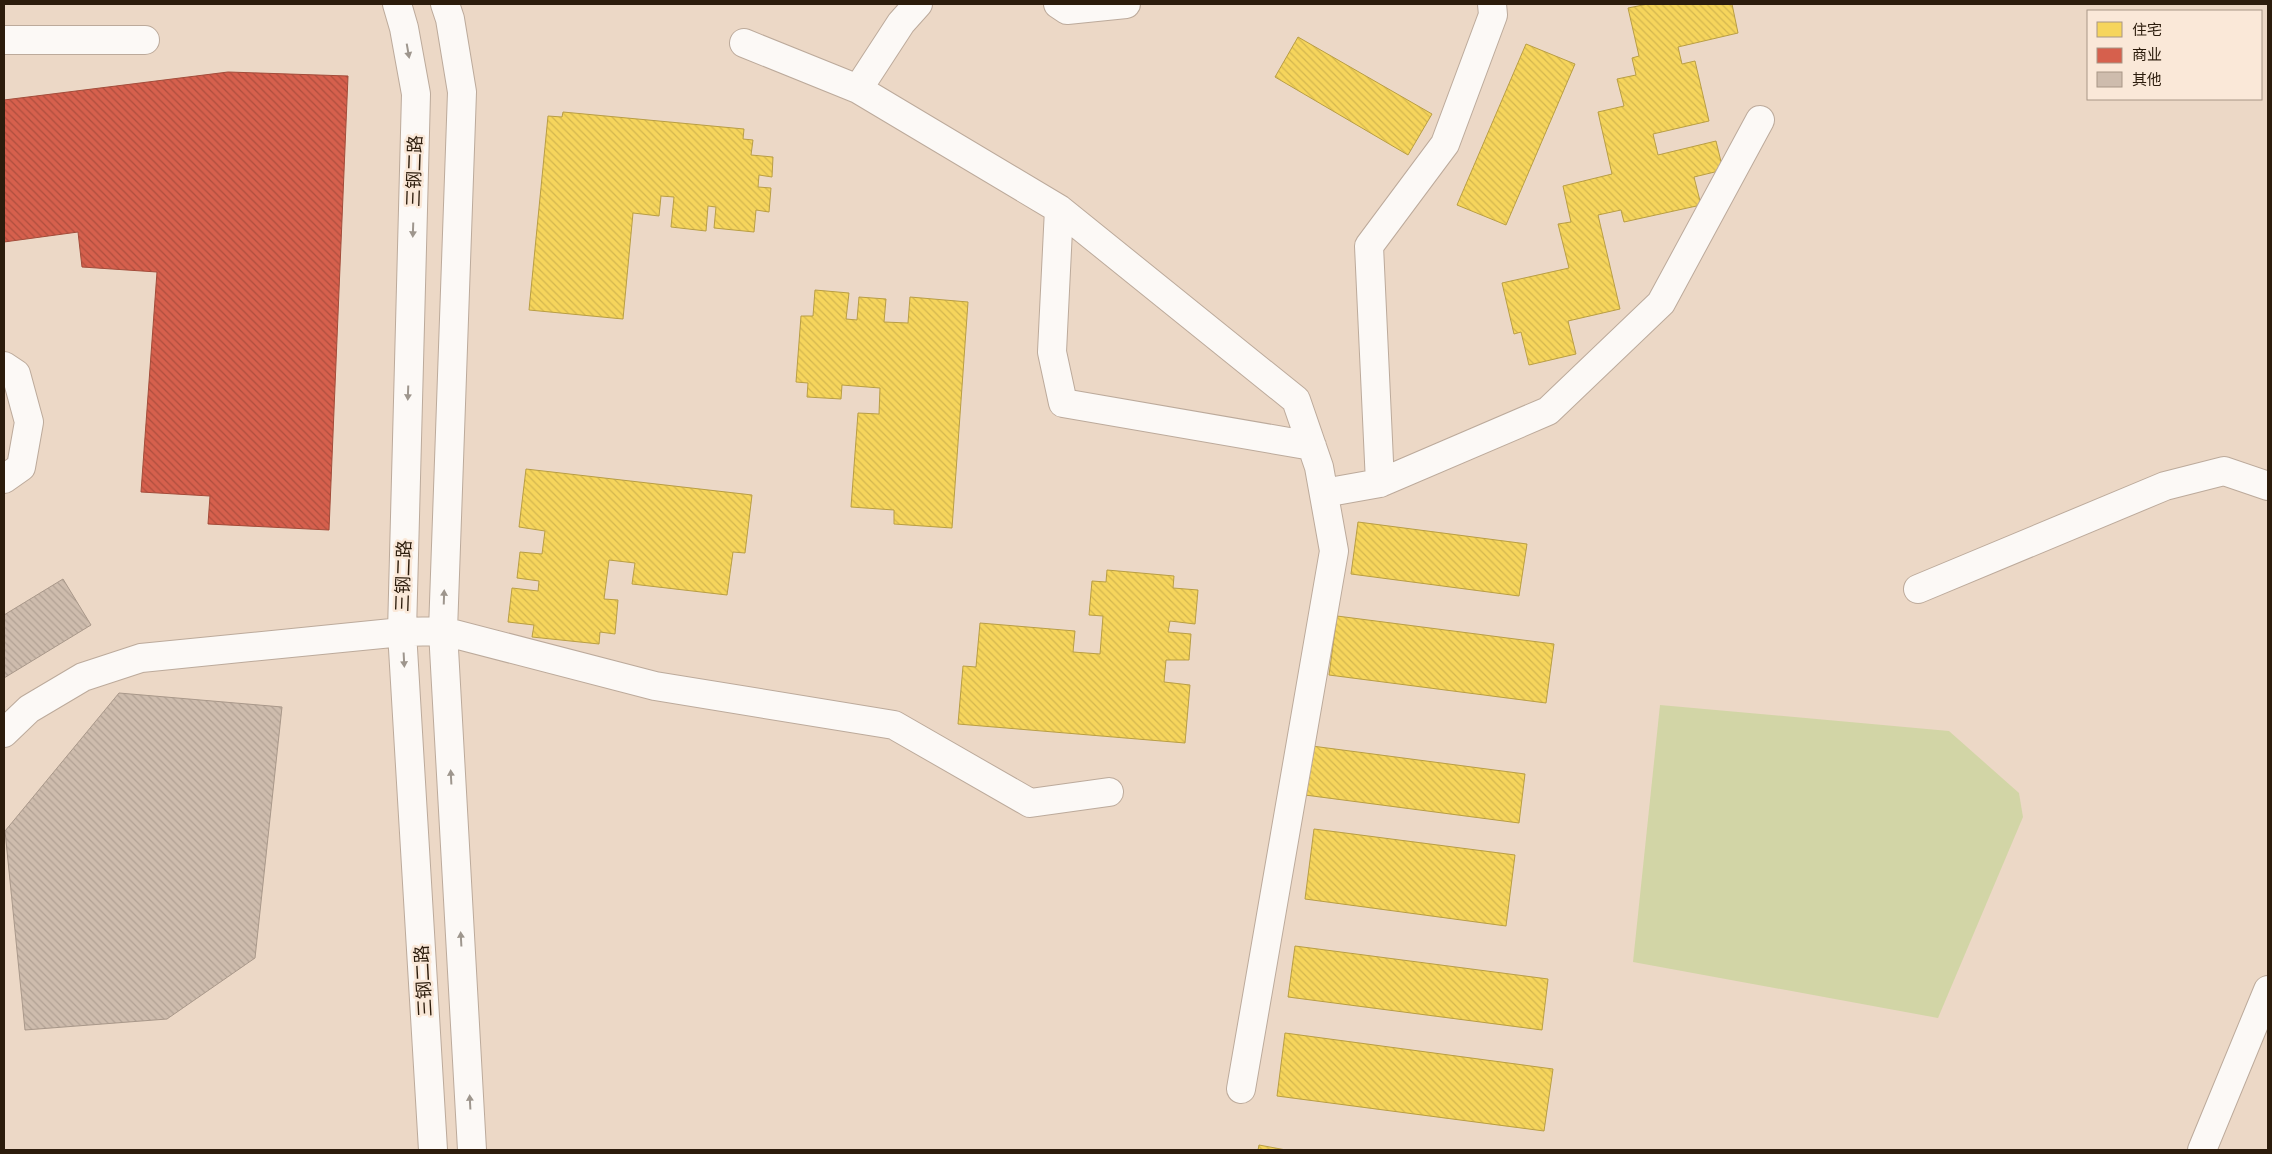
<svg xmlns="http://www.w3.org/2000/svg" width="2272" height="1154" font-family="Roboto,'Noto Sans SC',sans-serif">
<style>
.grass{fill:#d2d5a6}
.homes{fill:url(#homes-back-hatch);stroke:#b99e44}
.shops{fill:url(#shops-back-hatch);stroke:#a34c3a}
.building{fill:url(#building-back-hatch);stroke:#a9988a}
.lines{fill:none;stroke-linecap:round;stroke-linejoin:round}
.minor-casing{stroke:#bcaa9b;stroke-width:30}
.minor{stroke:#fcf9f6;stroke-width:28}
.oneway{fill:#9e968d}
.labels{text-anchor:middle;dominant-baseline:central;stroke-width:5;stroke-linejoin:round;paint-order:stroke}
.street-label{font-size:18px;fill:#2c1c0c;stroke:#fae8d8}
</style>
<defs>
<pattern id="homes-back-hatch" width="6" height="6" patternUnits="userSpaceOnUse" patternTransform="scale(1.25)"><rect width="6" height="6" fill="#f6d55c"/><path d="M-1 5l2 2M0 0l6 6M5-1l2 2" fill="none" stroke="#d3b64f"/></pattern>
<pattern id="shops-back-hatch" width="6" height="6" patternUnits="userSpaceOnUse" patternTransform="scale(1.25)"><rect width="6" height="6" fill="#d6604d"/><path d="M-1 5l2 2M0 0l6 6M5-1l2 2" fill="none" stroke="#ae4e3e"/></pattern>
<pattern id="building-back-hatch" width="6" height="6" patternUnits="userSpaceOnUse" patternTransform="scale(1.25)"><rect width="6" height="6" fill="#cebcad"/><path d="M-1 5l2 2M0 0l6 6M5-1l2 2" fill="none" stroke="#b1a194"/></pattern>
</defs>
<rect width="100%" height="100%" fill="#ecd8c6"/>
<!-- grass -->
<path class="grass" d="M1660 705 1949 731 2019 793 2023 817 1938 1018 1633 962Z"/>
<!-- homes -->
<path class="homes" d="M1648 4H1732L1738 33 1678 47 1682 64 1695 61 1709 121 1653 134 1658 155 1716 141 1723 170 1694 177 1701 205 1624 222 1621 210 1598 215 1620 309 1568 321 1576 354 1529 365 1521 332 1514 334 1502 283 1569 268 1558 224 1571 222 1563 186 1612 174 1598 112 1624 106 1617 79 1636 75 1632 58 1639 56 1628 8Z
M1298 37 1432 114 1408 155 1275 77Z
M1526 44 1575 64 1506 225 1457 205Z
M563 112 744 129 743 139 753 140 751 155 773 157 772 177 759 175 758 187 771 188 769 212 756 210 754 232 714 228 716 207 708 206 706 231 671 227 674 197 661 196 659 216 633 213 623 319 529 310 548 116 562 117Z
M815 290 849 293 846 319 857 320 859 297 886 299 884 322 908 323 910 297 968 302 952 528 894 524V510L851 507 858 413 879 414 880 388 842 385 841 399 807 397 808 383 796 382 801 316H813Z
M526 469 752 495 745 553 733 552 727 595 632 584 635 563 609 560 604 599 618 600 615 634 600 632 599 644 532 637 534 625 508 622 512 588 538 591 539 581 517 578 520 552 542 554 545 531 519 527Z
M1358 522 1527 544 1519 596 1351 574Z
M1107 570 1174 576 1173 588 1198 590 1195 624 1170 621 1168 632 1191 634 1189 660H1166L1164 682 1190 685 1185 743 958 724 963 666 976 667 980 623 1075 631 1073 652 1100 654 1103 616 1089 615 1092 581 1106 582Z
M1337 616 1554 644 1546 703 1329 675Z
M1312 746 1525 774 1519 823 1305 795Z
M1314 829 1515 855 1506 926 1305 899Z
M1295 946 1548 979 1542 1030 1288 997Z
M1285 1033 1553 1069 1544 1131 1277 1096Z
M1259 1145 1286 1150H1258Z"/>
<!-- shops -->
<path class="shops" d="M228 72 348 76 329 530 208 524 210 496 141 492 157 272 82 267 78 232 4 242V100Z"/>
<!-- building -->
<path class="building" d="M63 579 91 625 4 678V615Z
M119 693 282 707 255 958 167 1019 25 1030 5 831Z"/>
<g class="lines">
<!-- minor casing -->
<g class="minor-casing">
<path id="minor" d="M397 4 404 28 416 94 402 632 433 1150
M445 4 450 19 462 92 443 631 472 1150
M1058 4 1067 10 1126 4
M4 40H145
M744 43 858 89 1059 209 1296 400 1319 467 1334 551 1241 1089
M858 89 901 23 918 4
M1059 209 1052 352 1063 403 1312 446
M4 366 16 374 29 422 21 467 4 479
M1380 483 1369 246 1445 144 1493 15 1492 4
M1324 493 1380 483 1548 411 1661 303 1760 120
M1918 589 2165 486 2224 471 2268 486
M4 733 29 709 83 677 141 658 402 632 443 631 655 686 894 725 1030 803 1109 792
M2202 1150 2268 990"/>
</g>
<!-- minor -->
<use href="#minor" class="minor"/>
</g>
<!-- one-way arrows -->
<defs><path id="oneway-solid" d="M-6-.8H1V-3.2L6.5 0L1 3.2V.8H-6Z" transform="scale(1.25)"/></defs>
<g class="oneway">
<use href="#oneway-solid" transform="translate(408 51) rotate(80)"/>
<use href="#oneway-solid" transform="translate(413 230) rotate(92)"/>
<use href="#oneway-solid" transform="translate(408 393) rotate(92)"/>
<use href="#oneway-solid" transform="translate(444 597) rotate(-88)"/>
<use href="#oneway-solid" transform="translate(404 660) rotate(87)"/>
<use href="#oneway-solid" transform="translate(451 777) rotate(-93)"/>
<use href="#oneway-solid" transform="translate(461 939) rotate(-93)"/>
<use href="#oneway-solid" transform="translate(470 1102) rotate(-93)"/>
</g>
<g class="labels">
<!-- street labels -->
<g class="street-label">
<text transform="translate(414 171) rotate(-88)">三钢二路</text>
<text transform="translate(403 576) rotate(-88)">三钢二路</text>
<text transform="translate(423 981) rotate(-93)">三钢二路</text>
</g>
</g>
<!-- border -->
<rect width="2272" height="1154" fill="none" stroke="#2c1c0c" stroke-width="10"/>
<!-- legend -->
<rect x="2087" y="10" width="175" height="90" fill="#fae8d8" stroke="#a89686"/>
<rect x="2097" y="22" width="25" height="15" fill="#f6d55c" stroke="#a89686"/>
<text x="2132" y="35" font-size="15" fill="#2c1c0c">住宅</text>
<rect x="2097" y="48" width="25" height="15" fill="#d6604d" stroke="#a89686"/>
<text x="2132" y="60" font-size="15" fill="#2c1c0c">商业</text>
<rect x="2097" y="72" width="25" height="15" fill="#cebcad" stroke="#a89686"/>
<text x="2132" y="85" font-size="15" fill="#2c1c0c">其他</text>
</svg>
